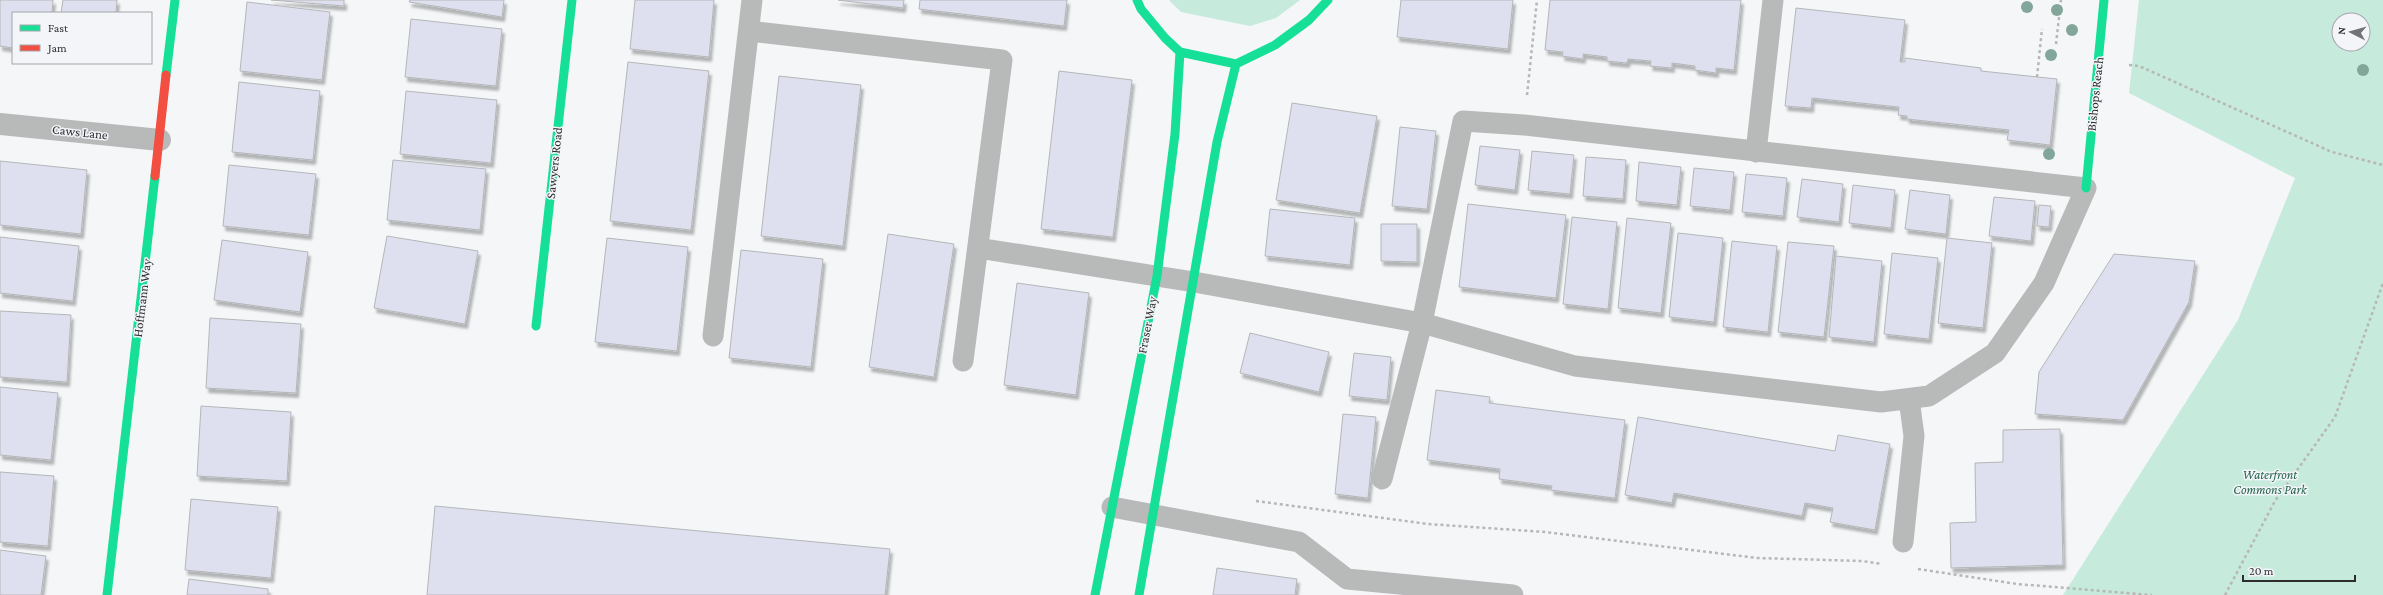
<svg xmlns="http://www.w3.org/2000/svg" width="2383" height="595" font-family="'Crimson Pro',serif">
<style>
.green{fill:#c6eadb;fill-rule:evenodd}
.building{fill:#dfe0ef;stroke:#b5b6b8;filter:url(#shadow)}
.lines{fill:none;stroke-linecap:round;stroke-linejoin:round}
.path{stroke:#b7b7b7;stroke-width:2.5;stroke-dasharray:3 3;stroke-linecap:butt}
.lane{stroke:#b8baba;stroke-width:21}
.street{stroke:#b8baba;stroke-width:22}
.fast{stroke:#16e098;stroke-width:9}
.jam{stroke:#f24e42;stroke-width:9}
.tree{fill:#82a699}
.labels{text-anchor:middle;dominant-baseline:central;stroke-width:3;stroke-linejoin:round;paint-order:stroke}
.street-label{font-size:13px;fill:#2d2d2f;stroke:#f3f5f9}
.park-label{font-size:13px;font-style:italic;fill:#24654c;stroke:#f3f5f9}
</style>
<defs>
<filter id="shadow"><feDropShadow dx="2.5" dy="4.5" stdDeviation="1" flood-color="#0004"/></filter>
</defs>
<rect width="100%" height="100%" fill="#f4f6f8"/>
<!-- green -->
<path class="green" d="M1169 0H1300L1276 18 1250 26 1181 12Z
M2139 0H2383V595H2063L2238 320 2295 178 2129 93ZM2339 20H2363V44H2339Z"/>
<!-- building -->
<path class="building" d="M0 0H53L52 13H13V48L0 46Z
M63 0H117L116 13H61Z
M271 0H344V6Z
M410 0H504L502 17 409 2Z
M635 0H714L709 57 630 49Z
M838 0H904L903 8Z
M920 0H1067L1064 26 919 9Z
M1401 0H1513L1508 49 1397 37Z
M1550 0H1741L1734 70 1716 68V73L1695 70V66L1672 63V68L1650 66 1651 61 1628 59 1627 63 1607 61V57L1583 54V59L1562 56 1563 52 1545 50Z
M247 2 330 12 322 80 240 71Z
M1796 8 1905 20 1900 62H1905V58L1981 68V71L2057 79 2050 145 2007 140 2009 130 1907 119V116L1898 115 1899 107 1812 98 1811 108 1785 106Z
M411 19 502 29 496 86 405 77Z
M628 62 709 71 691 230 610 221Z
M1059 71 1132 80 1113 237 1041 229Z
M779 76 861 85 843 246 761 236Z
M239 82 320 91 313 160 232 152Z
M406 91 497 100 491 163 400 154Z
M1292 103 1377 116 1360 213 1276 200Z
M1400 127 1436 131 1427 209 1392 206Z
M1480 146 1520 150 1515 190 1475 185Z
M1532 151 1574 155 1570 194 1528 190Z
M1586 157 1626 160 1623 199 1583 196Z
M393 160 486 169 480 230 387 220Z
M0 161 87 170 81 234 0 225Z
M1639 162 1681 167 1677 205 1636 201Z
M229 165 316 174 309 235 223 226Z
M1694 168 1734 172 1730 210 1690 206Z
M1746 174 1787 178 1783 216 1742 212Z
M1802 179 1843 184 1839 222 1797 217Z
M1853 185 1895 190 1891 228 1849 223Z
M1910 190 1950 195 1946 234 1905 229Z
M1994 197 2035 201 2031 241 1989 236Z
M1468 204 1566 215 1556 298 1459 287Z
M2039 205 2051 206 2049 227 2037 226Z
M1270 209 1355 218 1350 265 1265 256Z
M1572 217 1617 222 1608 309 1563 304Z
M1627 218 1671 223 1661 313 1618 308Z
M1381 224H1417V262L1381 261Z
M1678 233 1723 238 1714 322 1669 317Z
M888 234 954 244 934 377 869 367Z
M387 236 478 251 465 324 374 308Z
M0 237 79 246 73 301 0 293Z
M607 238 688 247 677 351 595 342Z
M1947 238 1992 243 1983 328 1938 323Z
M222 240 308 252 300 312 214 300Z
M1732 241 1777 246 1768 332 1723 327Z
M1788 242 1834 246 1824 337 1778 332Z
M741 250 823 259 811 367 729 358Z
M1892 253 1938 258 1929 339 1884 334Z
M2114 254 2195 261 2189 302 2123 420 2035 414 2039 372Z
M1836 256 1882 261 1874 342 1829 337Z
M1017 283 1089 293 1076 395 1004 385Z
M0 311 71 315 67 382 0 377Z
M210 318 301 324 296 393 206 388Z
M1250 333 1329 352 1319 392 1240 373Z
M1354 353 1391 357 1387 400 1349 396Z
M0 387 58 393 51 460 0 455Z
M1436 390 1490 397 1489 403 1625 420 1615 498 1551 490 1552 486 1499 479 1500 469 1427 460Z
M201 406 291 412 287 481 197 476Z
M1343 414 1376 417 1368 498 1335 494Z
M1638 417 1835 451 1838 435 1890 444 1875 530 1830 522 1833 508 1805 503 1802 516 1674 493 1672 503 1625 495Z
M2060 429 2063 565 1951 568 1950 523 1976 522 1975 463 2003 462V430Z
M0 472 54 476 48 546 0 542Z
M191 499 278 507 271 578 185 570Z
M435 506 890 549 885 595H427Z
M0 550 46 556 41 595H0Z
M1217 568 1297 579 1295 595H1213Z
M189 579 268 589V595H187Z"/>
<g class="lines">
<!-- path -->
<path class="path" d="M2056 44 2061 0
M2129 65 2139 66 2332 152 2383 165
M2037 77 2042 29
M1527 95 1537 0
M1256 501 1428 524 1545 532 1757 558 1862 561 1882 564
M1918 569 2017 584 2152 595
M2225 595 2275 501 2335 417 2383 283"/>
<!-- lane -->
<path class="lane" d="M749 31 1002 60 963 361
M1756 152 1773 0
M978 248 1194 282 1422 323 1575 366 1881 402 1929 396 1995 353 2044 283 2086 188 1524 125 1463 121 1422 323 1382 479
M713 336 752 0
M1112 507 1299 542 1347 579 1513 595
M1903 542 1914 436 1909 399"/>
<!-- street -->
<path class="street" d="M0 124 160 140"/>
<!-- fast -->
<path class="fast" d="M1137 0 1141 9 1165 38 1180 52 1236 64 1275 45 1309 20 1328 0
M166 75 175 0
M2086 188 2104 0
M536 326 572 0
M107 595 155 176
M1095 595 1157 276 1175 134 1180 52
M1139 595 1217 142 1236 64"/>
<!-- jam -->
<path class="jam" d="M155 176 166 75"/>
</g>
<!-- trees -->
<g class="tree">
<circle cx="2027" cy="7" r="6"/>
<circle cx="2057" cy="10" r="6"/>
<circle cx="2072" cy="30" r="6"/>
<circle cx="2051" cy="55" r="6"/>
<circle cx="2363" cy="70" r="6"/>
<circle cx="2049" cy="154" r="6"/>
</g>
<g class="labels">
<!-- street labels -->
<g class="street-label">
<text transform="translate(2095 94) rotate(-84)">Bishops Reach</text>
<text transform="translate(80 132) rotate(6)">Caws Lane</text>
<text transform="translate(554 163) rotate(-84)">Sawyers Road</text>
<text transform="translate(142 298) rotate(-83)">Hoffmann Way</text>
<text transform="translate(1147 325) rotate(-79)">Fraser Way</text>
</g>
<!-- park labels -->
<g class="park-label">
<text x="2270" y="474">Waterfront<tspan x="2270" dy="15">Commons Park</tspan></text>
</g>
</g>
<!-- legend -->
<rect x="12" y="12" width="140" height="52" fill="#f3f5f9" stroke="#a4a5a8"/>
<rect x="20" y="25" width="20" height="6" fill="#16e098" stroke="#a4a5a8"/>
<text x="48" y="32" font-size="12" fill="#2d2d2f">Fast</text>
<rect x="20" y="45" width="20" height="6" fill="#f24e42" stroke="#a4a5a8"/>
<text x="48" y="52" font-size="12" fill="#2d2d2f">Jam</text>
<!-- north arrow -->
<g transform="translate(2351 32) rotate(276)"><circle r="19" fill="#f3f5f9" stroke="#a4a5a8"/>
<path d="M0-3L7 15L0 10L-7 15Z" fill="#737375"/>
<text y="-6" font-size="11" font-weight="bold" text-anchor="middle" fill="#2d2d2f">N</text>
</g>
<!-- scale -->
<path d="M2243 575v6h112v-6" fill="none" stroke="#2d2d2f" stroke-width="2"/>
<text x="2249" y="575" font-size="12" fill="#2d2d2f" stroke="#f3f5f9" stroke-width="3" paint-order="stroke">20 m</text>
</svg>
